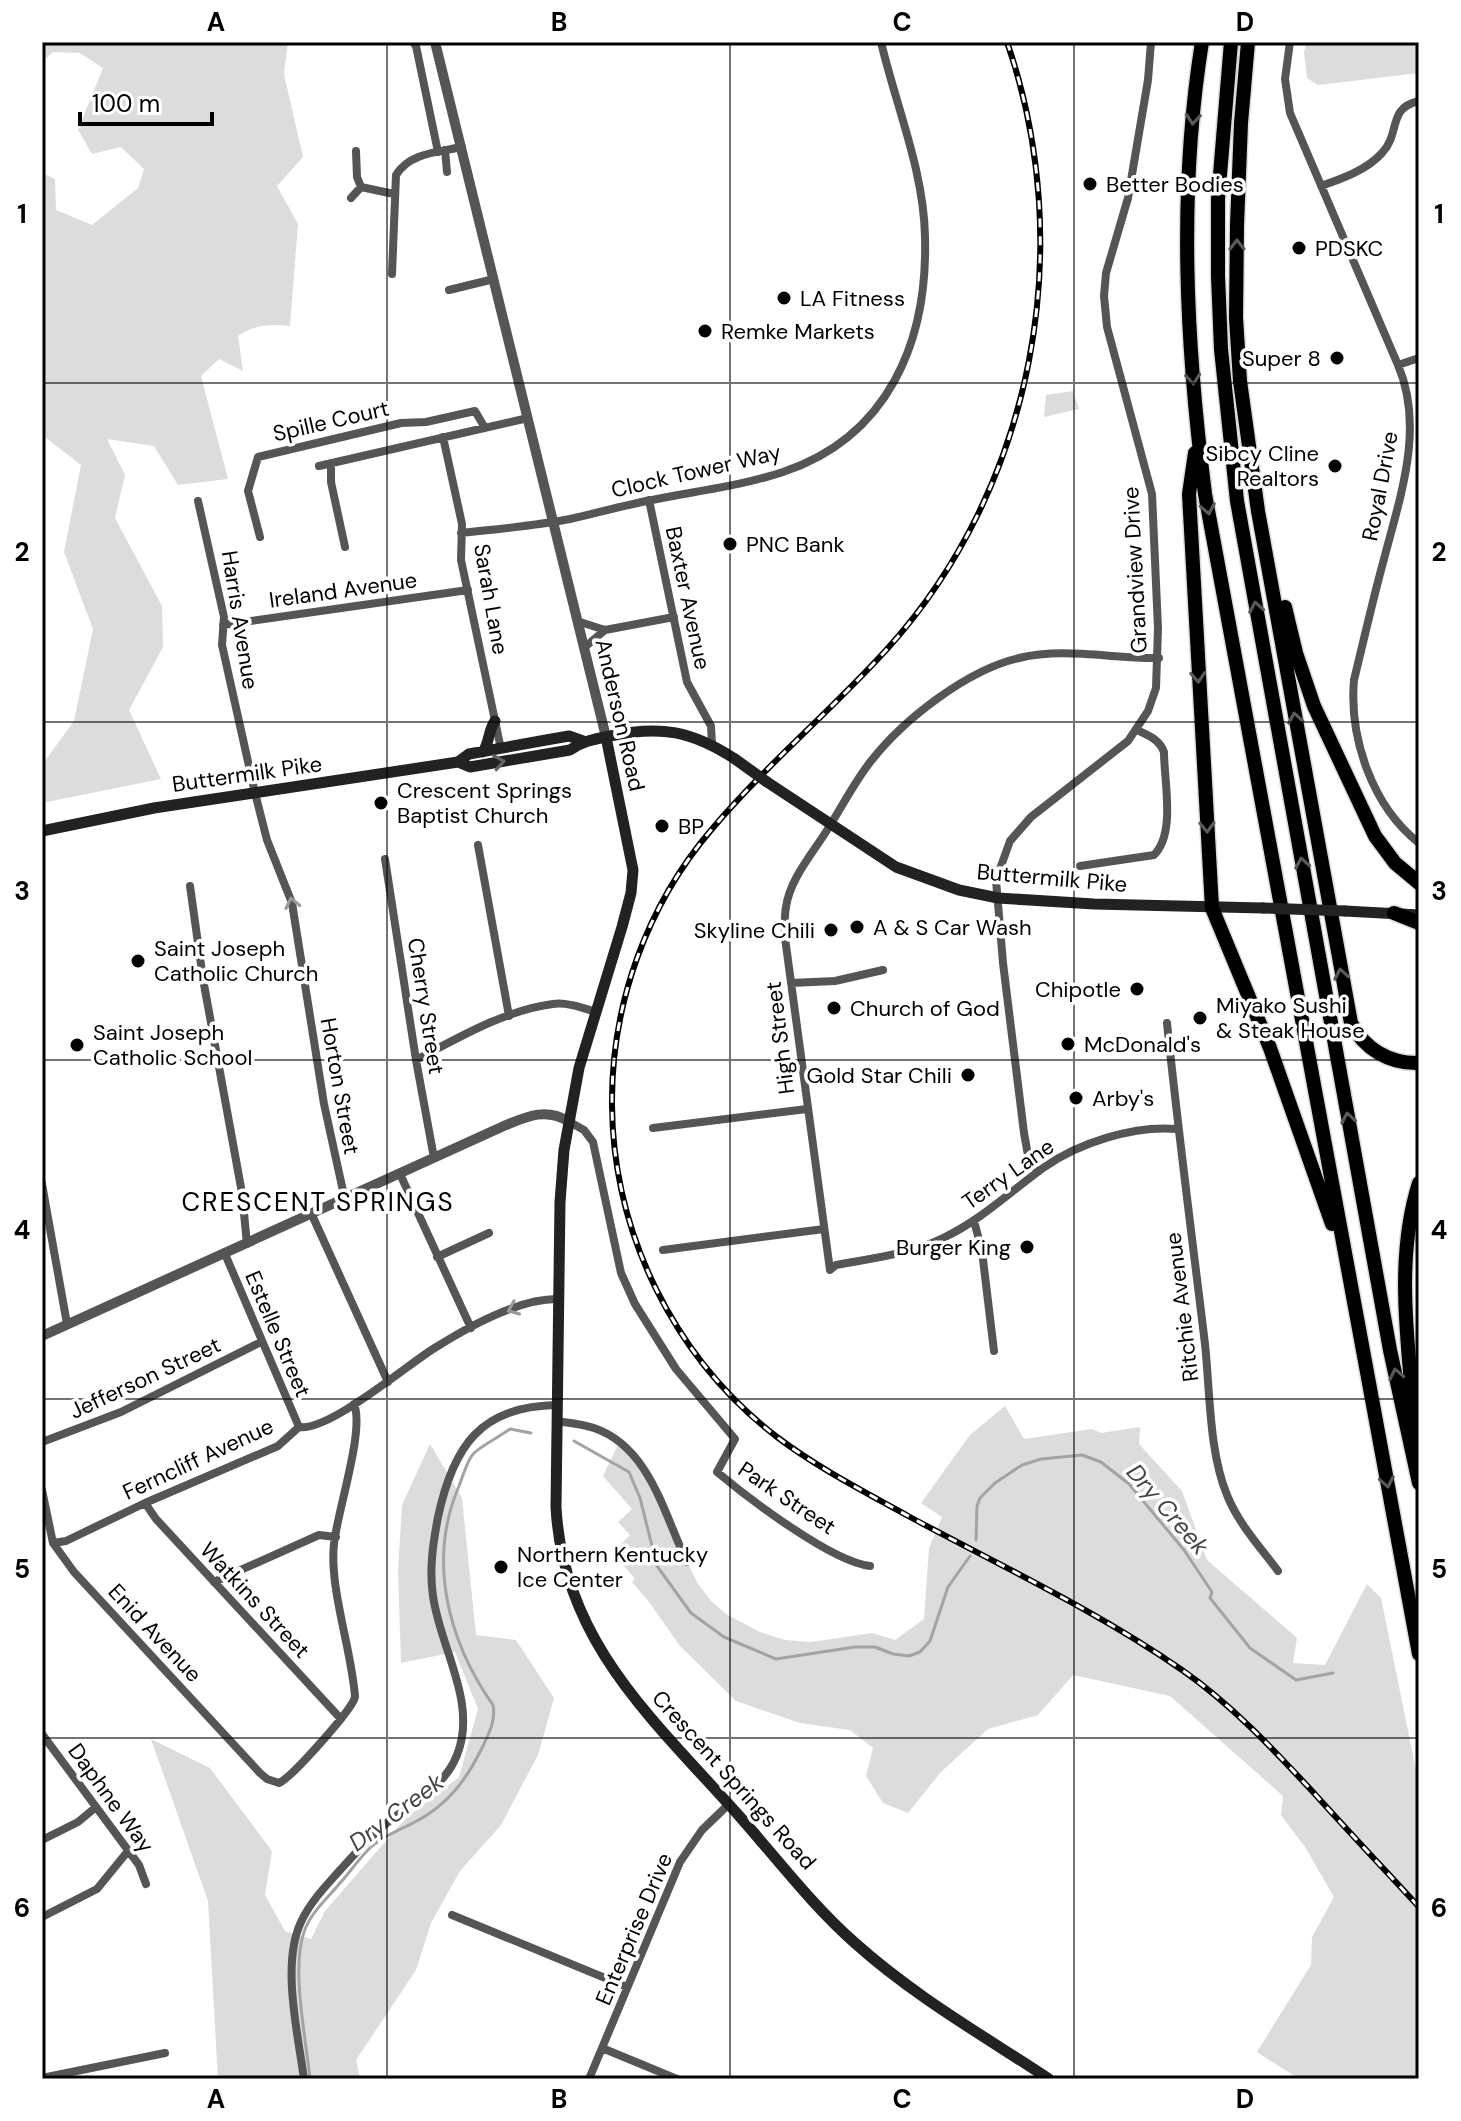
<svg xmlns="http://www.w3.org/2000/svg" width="1461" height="2121" font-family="'DM Sans',sans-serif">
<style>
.green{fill:#dcdcdc}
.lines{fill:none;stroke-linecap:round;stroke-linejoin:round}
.stream{stroke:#a3a3a3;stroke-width:3}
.motorway-casing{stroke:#dbdbdb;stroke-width:17}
.minor{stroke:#555;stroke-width:8}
.tertiary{stroke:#555;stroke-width:10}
.secondary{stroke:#222;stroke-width:11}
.motorway{stroke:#000;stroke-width:14}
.rail-casing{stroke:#000;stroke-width:6}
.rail{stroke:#fff;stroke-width:3;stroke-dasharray:9;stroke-linecap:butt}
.secondary-bridge{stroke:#222;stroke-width:11}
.oneway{stroke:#595959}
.oneway2{stroke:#646464}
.oneway3{stroke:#999}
.grid{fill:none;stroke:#000;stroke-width:2;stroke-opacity:0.55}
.poi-dot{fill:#000;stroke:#fff;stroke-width:3}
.labels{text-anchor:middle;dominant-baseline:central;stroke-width:7;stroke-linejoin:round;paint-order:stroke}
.poi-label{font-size:22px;fill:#000;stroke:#fff;text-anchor:start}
.street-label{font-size:22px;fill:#000;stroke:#fff}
.water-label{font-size:24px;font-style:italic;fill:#444;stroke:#fff}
.quarter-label{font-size:26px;letter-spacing:2px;fill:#000;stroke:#fff}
.neatline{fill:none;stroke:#000;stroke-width:3}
.grid-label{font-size:26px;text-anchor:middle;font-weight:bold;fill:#000}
</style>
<rect width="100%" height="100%" fill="#fff"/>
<!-- green -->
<path class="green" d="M42 42H288L284 74 303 157 277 186 298 224 290 326C269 324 256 324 238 336L243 371 219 359 201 376 228 479 178 485 154 446 107 439 125 475 115 518 162 606 163 647 129 710 161 779 42 803V765L74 721 93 629 64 552 81 465 46 438 42 422V173L55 179 56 210 92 225 138 188 144 169 121 147 92 154 78 130 103 68 80 53 53 52 42 62Z
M1307 42H1419V73L1318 85 1307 78 1304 52Z
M1073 391 1079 409 1044 417 1046 395Z
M1005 1406 1024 1439 1092 1429 1101 1433 1140 1427 1139 1444 1182 1491 1207 1560 1297 1638 1293 1663 1325 1665 1367 1584 1381 1598 1419 1785V2079H1299L1257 2052 1311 1965 1312 1937 1334 1897 1305 1847 1281 1815 1283 1796 1170 1696 1073 1675 1038 1715 988 1729 941 1772 908 1813 883 1803 866 1776 873 1748 850 1730 800 1723 736 1701 680 1646 649 1602 632 1582 635 1579 623 1565 631 1558 620 1545 630 1535 618 1522 632 1509 603 1476 619 1443 636 1458 698 1584 711 1601 726 1614 760 1632 785 1640 811 1642 872 1633 895 1640 924 1619 929 1548 942 1517 921 1503 970 1435Z
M430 1444 462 1498 476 1635 516 1640 554 1698 538 1755 501 1825 460 1871 431 1923 416 1970 356 2060 360 2079H218L208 1901 151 1739 210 1768 272 1851 265 1895 285 1931 311 1939 325 1911 405 1819 459 1777 478 1709 455 1652 401 1663 398 1570 402 1505Z"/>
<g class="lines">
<!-- stream -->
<path class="stream" d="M574 1441 629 1472 640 1498 657 1566 691 1613 724 1637 776 1659 855 1647H875L893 1654 909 1656 920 1652 930 1641 948 1587 970 1556
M976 1540 977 1506 980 1498 995 1483 1022 1465 1041 1459 1082 1455 1101 1462 1129 1484 1184 1550 1212 1592 1210 1598 1250 1648 1296 1680 1333 1673
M310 2079C306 2039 291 1969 304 1932 311 1912 327 1899 340 1883 351 1871 360 1857 372 1846 385 1835 400 1830 415 1822 448 1805 467 1779 483 1746 489 1733 496 1720 493 1705 448 1641 427 1560 459 1486 463 1476 467 1460 474 1453 484 1444 499 1437 510 1429L531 1433"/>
<!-- motorway casing -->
<g class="motorway-casing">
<path id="motorway" d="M1202 42C1178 192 1186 344 1205 494L1419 1654
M1231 42 1218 199V276L1221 349 1237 501 1390 1350 1419 1483
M1248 42 1241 123 1237 225 1236 318 1240 381 1258 511 1351 1023C1364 1049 1390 1064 1419 1063
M1195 453 1189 494 1212 908 1270 1048 1332 1224
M1285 607 1296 653 1314 706 1375 836 1395 863 1419 883
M1394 913 1419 923
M1415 1429C1409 1348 1394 1262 1419 1183"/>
</g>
<!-- minor -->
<path class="minor" d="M413 42 416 46 438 152
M1290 42 1285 79 1290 113 1398 365C1425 428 1400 497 1384 559 1373 599 1364 639 1354 680 1349 738 1372 806 1419 843
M445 150 447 172
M356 151 357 177 361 187 394 194
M1321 186C1341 179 1367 170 1382 153 1401 133 1387 108 1419 101
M351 198 361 187
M392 274 396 175C409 153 438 152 462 147
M449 290 494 279
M1398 365 1419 358
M443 437 462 524 461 560 501 749
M331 463V482L345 547
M319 466 528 418
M649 500 687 682 711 726 712 744
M198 501 224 617 222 645 255 793 267 840 292 903 324 1104 345 1200
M461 533C497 529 534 526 570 519 597 513 625 505 652 500 696 491 741 486 783 472 888 437 928 342 925 237 924 171 896 106 881 42
M260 537 248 491 258 457 401 423 426 422 475 411 485 428
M577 621 605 630 674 617
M223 625 468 590
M585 647 605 630
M1159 658C1113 659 1064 647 1019 658 967 670 904 719 871 761 855 781 843 805 829 827 814 852 790 878 786 907 784 917 785 928 785 938L830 1270 836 1265C873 1258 908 1255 943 1238 981 1220 1010 1192 1043 1168 1078 1143 1134 1125 1177 1129
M478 845 509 1016
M385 859 416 1060 434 1158
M1080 866 1154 855C1176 833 1164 782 1164 752 1159 739 1149 736 1137 730
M190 886 203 979 242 1193 247 1244
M791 983 835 981 883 970
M1167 1023C1178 1130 1192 1237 1205 1344 1210 1391 1209 1452 1227 1495 1238 1523 1260 1547 1278 1571
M416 1060C458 1038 505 1010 553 1004 567 1002 583 1008 596 1012
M568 1121 584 1130 593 1142 621 1273 635 1304 676 1369 735 1439 717 1472C748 1498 832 1562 870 1566
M653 1128 807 1109
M1038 1172 1029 1161 1024 1133 1003 963 996 880 1010 841 1031 817 1128 741 1148 711 1156 688 1158 628 1152 494 1107 327 1104 296 1106 273 1128 198 1148 80 1151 42
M400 1174 471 1328
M42 1184 67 1324
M312 1215 388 1382
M974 1221 982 1251 994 1351
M663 1250 824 1229
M225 1254 299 1427
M437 1257 489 1233
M557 1421C569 1423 582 1424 594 1428 650 1447 664 1515 687 1562
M42 1442 121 1412 261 1342
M42 1490 53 1543 74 1572 260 1773 267 1779 279 1783C291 1778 352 1710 355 1697 352 1651 329 1588 334 1544 337 1512 365 1430 354 1404
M145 1503 156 1519 341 1719
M53 1543 66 1541 145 1503 278 1446 299 1427C328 1432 406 1366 433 1349 466 1328 519 1298 559 1299
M214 1582 319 1535 336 1537
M42 1734 139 1865 146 1884
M42 1840 78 1822 96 1807
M452 1915 627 1987
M42 1917 97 1889 128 1851
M602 2048 677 2079
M42 2078 165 2053
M304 2079C298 2034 281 1964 301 1922 310 1902 326 1886 341 1869 356 1853 370 1836 388 1822 414 1801 444 1788 457 1755 478 1703 440 1648 433 1596 429 1570 433 1543 438 1517 453 1447 480 1406 557 1405
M589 2079 680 1862 702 1830 729 1804"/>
<!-- tertiary -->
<path class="tertiary" d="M435 42 606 737
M42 1336 506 1125C528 1116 546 1108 568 1121"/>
<!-- secondary -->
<path class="secondary" d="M606 737 633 870 631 893 622 927 579 1068 564 1150 560 1202 556 1507C563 1643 656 1722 741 1818 778 1860 813 1906 855 1943 914 1996 984 2036 1049 2079
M483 752C490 741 488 731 495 721
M458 762 470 767 570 750C583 741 595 739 610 736 661 725 692 731 735 759
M767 782 896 867 959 890 998 898 1094 904 1263 908
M42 831 154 808 458 762 469 754 546 740 569 736 583 741
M1345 911 1419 915"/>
<!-- motorway -->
<use href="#motorway" class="motorway"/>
<!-- rail casing -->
<g class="rail-casing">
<path id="rail" d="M1007 42C1078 247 1034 486 888 648 831 711 766 765 712 829 647 905 611 1004 612 1105 613 1233 674 1358 777 1437 818 1468 865 1492 910 1517 1001 1566 1097 1611 1182 1670 1231 1704 1273 1749 1313 1792 1348 1831 1384 1869 1419 1907"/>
</g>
<!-- rail -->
<use href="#rail" class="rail"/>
<!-- secondary-bridge -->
<path class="secondary-bridge" d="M735 759 767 782
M1263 908 1345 911"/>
</g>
<!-- one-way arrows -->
<defs><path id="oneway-chevron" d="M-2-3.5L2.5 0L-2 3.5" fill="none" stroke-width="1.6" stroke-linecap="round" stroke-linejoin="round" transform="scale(2)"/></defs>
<g class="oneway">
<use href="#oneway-chevron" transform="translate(1193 119) rotate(95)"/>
<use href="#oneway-chevron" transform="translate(1237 245) rotate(-90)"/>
<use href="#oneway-chevron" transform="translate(1193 379) rotate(85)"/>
<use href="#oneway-chevron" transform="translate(1208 509) rotate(79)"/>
<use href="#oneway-chevron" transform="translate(1256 607) rotate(-100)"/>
<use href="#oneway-chevron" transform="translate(1198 677) rotate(87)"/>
<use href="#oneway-chevron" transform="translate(1295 718) rotate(-100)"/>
<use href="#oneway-chevron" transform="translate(1207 827) rotate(88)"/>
<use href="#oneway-chevron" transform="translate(1302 863) rotate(-100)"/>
<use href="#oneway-chevron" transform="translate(1341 974) rotate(-100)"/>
<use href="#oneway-chevron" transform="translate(1348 1118) rotate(-100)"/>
<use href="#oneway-chevron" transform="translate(1396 1374) rotate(-102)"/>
<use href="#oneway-chevron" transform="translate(1387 1482) rotate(79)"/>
</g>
<use class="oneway2" href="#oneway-chevron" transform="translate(499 762) rotate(-10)"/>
<g class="oneway3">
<use href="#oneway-chevron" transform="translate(292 903) rotate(-102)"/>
<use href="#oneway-chevron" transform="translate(513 1309) rotate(157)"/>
</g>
<!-- grid -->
<path class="grid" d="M387 42V2079M730 42V2079M1074 42V2079M42 383H1419M42 722H1419M42 1060H1419M42 1399H1419M42 1738H1419"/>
<!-- markers -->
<g class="poi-dot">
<circle cx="1090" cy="184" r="8"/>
<circle cx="1299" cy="248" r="8"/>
<circle cx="784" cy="298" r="8"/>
<circle cx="705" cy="331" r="8"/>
<circle cx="1337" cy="358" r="8"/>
<circle cx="1335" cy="466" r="8"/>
<circle cx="730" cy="544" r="8"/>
<circle cx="381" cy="803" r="8"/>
<circle cx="662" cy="826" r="8"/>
<circle cx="857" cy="927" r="8"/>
<circle cx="831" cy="930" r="8"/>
<circle cx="138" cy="961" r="8"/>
<circle cx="1137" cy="989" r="8"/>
<circle cx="834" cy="1008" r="8"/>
<circle cx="1200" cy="1018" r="8"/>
<circle cx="1068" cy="1044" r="8"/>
<circle cx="77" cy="1045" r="8"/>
<circle cx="968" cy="1075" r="8"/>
<circle cx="1076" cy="1098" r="8"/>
<circle cx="1027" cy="1247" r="8"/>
<circle cx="501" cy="1567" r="8"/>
</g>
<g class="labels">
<!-- poi labels -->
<g class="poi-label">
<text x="1106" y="184">Better Bodies</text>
<text x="1315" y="248">PDSKC</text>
<text x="800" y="298">LA Fitness</text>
<text x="721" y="331">Remke Markets</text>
<text x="1321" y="358" text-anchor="end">Super 8</text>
<text x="1319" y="453" text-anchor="end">Sibcy Cline<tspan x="1319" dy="25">Realtors</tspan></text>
<text x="746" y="544">PNC Bank</text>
<text x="397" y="790">Crescent Springs<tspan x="397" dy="25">Baptist Church</tspan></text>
<text x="678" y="826">BP</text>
<text x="873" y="927">A &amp; S Car Wash</text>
<text x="815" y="930" text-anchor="end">Skyline Chili</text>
<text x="154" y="948">Saint Joseph<tspan x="154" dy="25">Catholic Church</tspan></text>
<text x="1121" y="989" text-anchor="end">Chipotle</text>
<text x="1216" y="1005">Miyako Sushi<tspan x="1216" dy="25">&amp; Steak House</tspan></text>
<text x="850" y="1008">Church of God</text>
<text x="93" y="1032">Saint Joseph<tspan x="93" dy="25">Catholic School</tspan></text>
<text x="1084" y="1044">McDonald's</text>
<text x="952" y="1075" text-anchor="end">Gold Star Chili</text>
<text x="1092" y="1098">Arby's</text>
<text x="1011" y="1247" text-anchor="end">Burger King</text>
<text x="517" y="1554">Northern Kentucky<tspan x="517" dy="25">Ice Center</tspan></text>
</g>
<!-- street labels -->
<g class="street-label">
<text transform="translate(331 421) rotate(-13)">Spille Court</text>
<text transform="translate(696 471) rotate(-13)">Clock Tower Way</text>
<text transform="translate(1380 486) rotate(-79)">Royal Drive</text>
<text transform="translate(1135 570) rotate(-93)">Grandview Drive</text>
<text transform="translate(343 590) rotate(-8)">Ireland Avenue</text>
<text transform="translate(688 598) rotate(78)">Baxter Avenue</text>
<text transform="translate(491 599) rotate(80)">Sarah Lane</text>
<text transform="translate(240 620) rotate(81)">Harris Avenue</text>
<text transform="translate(620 715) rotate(77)">Anderson Road</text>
<text transform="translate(247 774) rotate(-8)">Buttermilk Pike</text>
<text transform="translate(1052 878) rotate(5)">Buttermilk Pike</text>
<text transform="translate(426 1006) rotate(81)">Cherry Street</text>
<text transform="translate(780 1038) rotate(-97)">High Street</text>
<text transform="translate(340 1086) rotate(80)">Horton Street</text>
<text transform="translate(1008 1174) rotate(-35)">Terry Lane</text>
<text transform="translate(1182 1307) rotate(-97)">Ritchie Avenue</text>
<text transform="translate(278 1334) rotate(67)">Estelle Street</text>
<text transform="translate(145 1378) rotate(-25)">Jefferson Street</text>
<text transform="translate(198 1459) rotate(-25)">Ferncliff Avenue</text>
<text transform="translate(787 1498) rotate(34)">Park Street</text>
<text transform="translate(255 1600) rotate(47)">Watkins Street</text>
<text transform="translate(155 1633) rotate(47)">Enid Avenue</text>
<text transform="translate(734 1780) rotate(48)">Crescent Springs Road</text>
<text transform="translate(111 1798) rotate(54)">Daphne Way</text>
<text transform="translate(634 1929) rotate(-67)">Enterprise Drive</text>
</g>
<!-- water labels -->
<g class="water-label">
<text transform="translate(1168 1509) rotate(49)">Dry Creek</text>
<text transform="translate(396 1812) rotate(-37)">Dry Creek</text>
</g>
<!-- quarter labels -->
<g class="quarter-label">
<text x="318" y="1202">CRESCENT SPRINGS</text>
</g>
</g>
<!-- border -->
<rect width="1461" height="2121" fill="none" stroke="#ffffff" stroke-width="88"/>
<!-- scale -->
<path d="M80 112v12h132v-12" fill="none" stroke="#000000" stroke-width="4"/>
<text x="92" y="112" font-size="24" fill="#000000" stroke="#ffffff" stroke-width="6" paint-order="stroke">100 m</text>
<rect x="44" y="44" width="1373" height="2033" class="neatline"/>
<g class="grid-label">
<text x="216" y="31">A</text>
<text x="559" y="31">B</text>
<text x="902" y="31">C</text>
<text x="1245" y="31">D</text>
<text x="22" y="223">1</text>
<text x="1439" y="223">1</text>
<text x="22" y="561">2</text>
<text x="1439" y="561">2</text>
<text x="22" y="900">3</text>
<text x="1439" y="900">3</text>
<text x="22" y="1239">4</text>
<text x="1439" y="1239">4</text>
<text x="22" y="1578">5</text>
<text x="1439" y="1578">5</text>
<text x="22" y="1917">6</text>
<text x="1439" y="1917">6</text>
<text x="216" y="2108">A</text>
<text x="559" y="2108">B</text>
<text x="902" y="2108">C</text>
<text x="1245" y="2108">D</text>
</g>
</svg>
